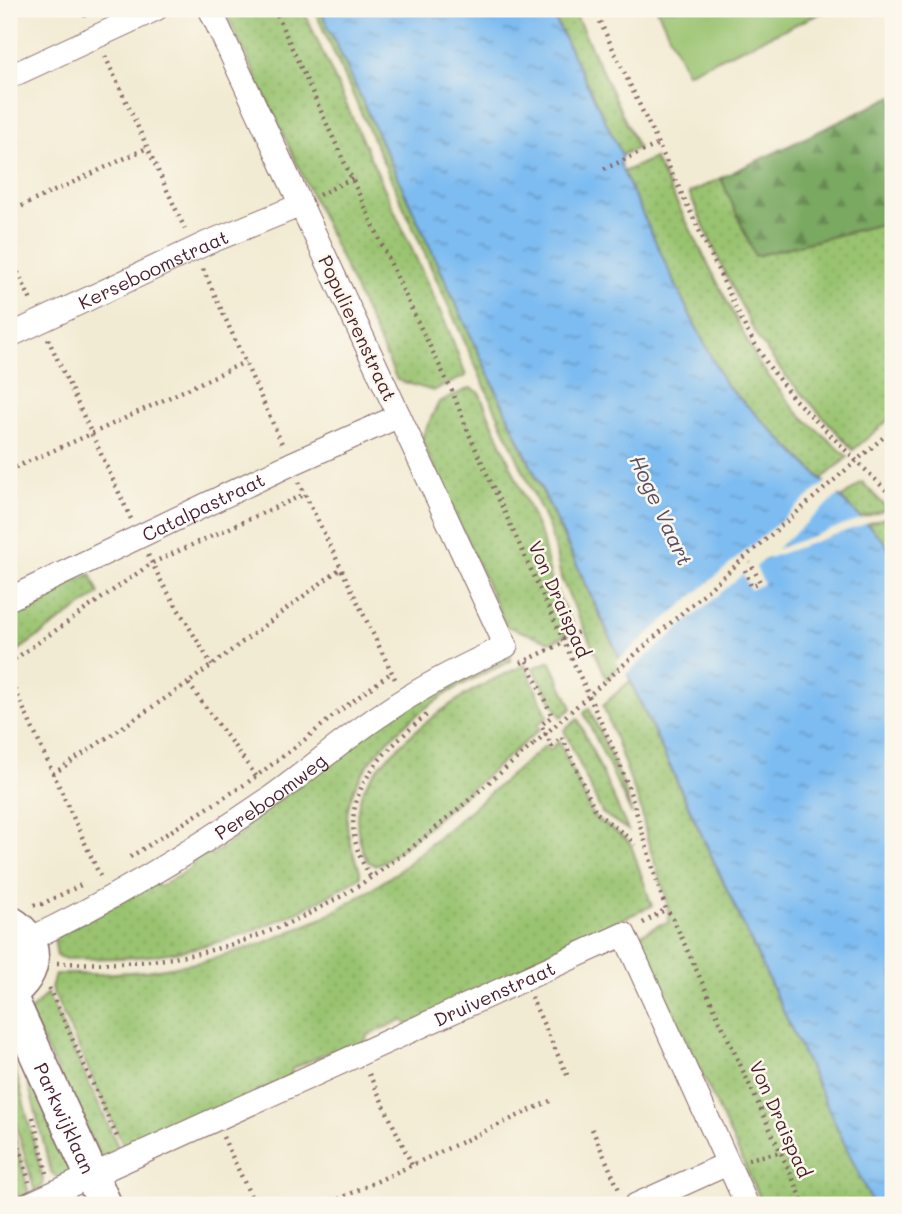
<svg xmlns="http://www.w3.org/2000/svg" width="902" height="1214" font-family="Mali,sans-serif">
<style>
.grass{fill:url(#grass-dots);stroke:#72714d;stroke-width:2}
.forest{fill:url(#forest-firs);stroke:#626446;stroke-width:2}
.garden{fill:#99c36f;stroke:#72714d;stroke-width:2}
.water{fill:url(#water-ripples);stroke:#646e8e;stroke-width:2}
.pier{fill:#f2ebd3}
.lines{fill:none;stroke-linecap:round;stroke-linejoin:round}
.street-casing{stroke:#856666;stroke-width:25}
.secondary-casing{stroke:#856666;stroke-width:36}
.path{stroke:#856666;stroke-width:4.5;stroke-dasharray:2 5;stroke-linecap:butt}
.street{stroke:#fff;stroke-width:23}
.secondary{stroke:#fff;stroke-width:33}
.path-bridge{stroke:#856666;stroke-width:4.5;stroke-dasharray:2 5;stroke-linecap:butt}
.labels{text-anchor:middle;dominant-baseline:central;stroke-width:5;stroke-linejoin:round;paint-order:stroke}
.street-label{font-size:19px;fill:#4a1f2b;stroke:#fbf7ec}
.water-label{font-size:21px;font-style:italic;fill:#594e66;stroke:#fbf7ec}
</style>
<defs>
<pattern id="grass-dots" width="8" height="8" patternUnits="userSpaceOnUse" patternTransform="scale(1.75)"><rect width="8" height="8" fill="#99c36f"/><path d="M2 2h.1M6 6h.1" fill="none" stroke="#85a760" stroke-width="1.8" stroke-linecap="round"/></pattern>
<pattern id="forest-firs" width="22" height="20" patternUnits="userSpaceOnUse" patternTransform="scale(1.75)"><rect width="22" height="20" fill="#7aa962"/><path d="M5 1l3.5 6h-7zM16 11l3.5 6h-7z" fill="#668951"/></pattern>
<pattern id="water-ripples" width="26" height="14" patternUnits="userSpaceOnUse" patternTransform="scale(1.75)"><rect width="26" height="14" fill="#7dbcf1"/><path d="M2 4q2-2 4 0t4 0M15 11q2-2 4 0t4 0" fill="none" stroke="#6898c3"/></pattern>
</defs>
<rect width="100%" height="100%" fill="#fbf7ec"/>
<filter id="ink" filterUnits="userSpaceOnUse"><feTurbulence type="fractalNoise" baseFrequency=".0143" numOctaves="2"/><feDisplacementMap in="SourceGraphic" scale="14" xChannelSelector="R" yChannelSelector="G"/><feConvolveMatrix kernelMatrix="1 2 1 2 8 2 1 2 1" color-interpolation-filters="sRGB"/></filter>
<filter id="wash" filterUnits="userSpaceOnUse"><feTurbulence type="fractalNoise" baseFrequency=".00686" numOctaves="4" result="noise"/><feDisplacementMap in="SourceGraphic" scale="28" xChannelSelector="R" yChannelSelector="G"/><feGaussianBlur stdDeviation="1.57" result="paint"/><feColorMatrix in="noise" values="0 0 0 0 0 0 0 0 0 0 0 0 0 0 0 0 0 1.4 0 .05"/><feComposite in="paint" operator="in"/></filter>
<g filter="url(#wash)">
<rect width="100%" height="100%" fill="#f2ebd3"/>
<!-- grass -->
<path class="grass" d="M224 9H303L449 331 466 376 433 391 397 380 307 185Z
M314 9H320L622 664 607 679 561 578 555 549 549 528Z
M550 9H573L638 148 622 155Z
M654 158 759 364 797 412 848 457 822 479 725 384 686 307 623 172Z
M721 178 755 256 893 221V416L853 450 784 374 757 337 724 271 689 193Z
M470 388 479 392 542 538 552 584 576 631 551 642 506 626 421 439 439 402Z
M862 482 888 509 861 518 841 498Z
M893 515V560L884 542 867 524Z
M91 574 99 594 9 657V608Z
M511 655V661C490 671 468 680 448 693 408 718 349 768 347 819 347 838 354 855 360 871V877C293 920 216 950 137 957 113 959 90 958 66 959L57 956 54 937 150 884 161 886 192 867 194 856 200 853 210 856 245 832 248 822 393 714Z
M550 661 572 708 561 717 533 668Z
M525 665 548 717 537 725 540 729 409 843 381 863 375 865 367 861C357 839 353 816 362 793 368 778 379 766 391 754 429 715 474 686 525 665Z
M630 681 873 1205H763L638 936 661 924 669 923 667 900 647 839 641 809 603 705Z
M589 708 621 779 632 815 584 713Z
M578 719 628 830 602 813 564 730Z
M559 741 593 816 626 839 631 845 652 906 598 930 597 936 413 1027 401 1020 368 1035 363 1046 339 1056 331 1051 292 1069 291 1078 126 1151 51 988 55 974H101L146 971 202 962 261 944 325 917 372 889 400 870 546 745 550 750Z
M47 993 121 1153 101 1158 28 1012 37 1004Z
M9 1022 12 1025 10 1049 43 1179 42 1186 35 1192 9 1100Z
M20 1051 72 1173 60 1179 54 1175 51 1172Z
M9 1113 29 1194 9 1204Z"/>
<!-- forest -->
<path class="forest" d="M893 96V221L755 256 721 178Z"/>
<!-- garden -->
<path class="garden" d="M657 9H830L687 73Z"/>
<!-- water -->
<path class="water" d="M320 9H550L622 155 620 162 623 172 686 307 725 384 885 542 893 560V1205H873Z"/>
<!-- pier -->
<path class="pier" d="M828 480 841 493 776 549 864 518 868 523 763 560 756 567 764 584 750 590 743 574 624 676 617 661Z"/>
</g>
<g filter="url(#ink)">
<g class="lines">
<!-- street casing -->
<g class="street-casing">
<g id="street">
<path d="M9 77 156 9"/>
<path id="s1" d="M9 336 207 243 301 205"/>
<path id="s2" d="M9 599 291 464 399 416"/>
<path id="s3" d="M28 940C112 900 193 851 270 798 309 770 345 738 385 712 423 686 464 666 506 646L210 9"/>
<path id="s4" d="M27 1205 624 934 747 1205"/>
<path d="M636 1205 727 1164"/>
</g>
</g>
<!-- secondary casing -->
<g class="secondary-casing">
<g id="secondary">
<path d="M9 922C40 939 38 975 9 993"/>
<path id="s5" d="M9 994 105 1205"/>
</g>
</g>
<!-- path -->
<path class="path" d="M82 9 87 19
M274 9 413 312 452 391 471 439 616 755C637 805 648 858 666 909L672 917 805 1205
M594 9 747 331 768 365 793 398 893 497
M105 56 185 229
M604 169 659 144
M319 195 353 178
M9 212 147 148
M9 253 32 303
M203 269 283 446
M48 339 131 519
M9 470 91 434 245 362
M299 482 395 679
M148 555 161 581 212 665
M745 570 751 586 760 582 750 562
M563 639 578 632
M527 661 552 716 541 725 552 746 562 737 596 812C609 824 624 832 635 845
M9 663 152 563 305 494
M521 663 565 642
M9 677 100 876
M53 774 188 683
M256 776 188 683 341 568
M130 857 247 783 302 742 338 712 392 672
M370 876C340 827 352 787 391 747 403 736 414 724 428 714
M34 905 42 904 83 884
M643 923 666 909
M57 963C96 964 135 964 173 958 249 946 326 911 387 866 438 829 485 785 534 744
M49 988 118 1139
M531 997 569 1079
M369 1074 412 1165
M9 1106 29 1182
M33 1117 47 1173
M592 1129 620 1192
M223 1137 255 1205
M748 1159 781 1152
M326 1205 550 1101"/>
<!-- street -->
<use href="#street" class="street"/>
<!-- secondary -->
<use href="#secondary" class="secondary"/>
<!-- path-bridge -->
<path class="path-bridge" d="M534 744 735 566 893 429"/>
</g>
</g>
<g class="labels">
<!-- street labels -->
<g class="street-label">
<text stroke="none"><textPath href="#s1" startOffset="159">Kerseboomstraat</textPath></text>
<text transform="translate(358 328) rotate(65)">Populierenstraat</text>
<text stroke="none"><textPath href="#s2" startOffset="215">Catalpastraat</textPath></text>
<text transform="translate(560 599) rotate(66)">Von Draispad</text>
<text stroke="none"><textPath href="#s3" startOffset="282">Pereboomweg</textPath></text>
<text stroke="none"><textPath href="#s4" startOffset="513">Druivenstraat</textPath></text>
<text stroke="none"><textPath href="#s5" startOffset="136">Parkwijklaan</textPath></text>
<text transform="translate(781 1119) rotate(66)">Von Draispad</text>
</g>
<!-- water labels -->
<g class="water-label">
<text transform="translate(662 510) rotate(65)">Hoge Vaart</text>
</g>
</g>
<!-- margin -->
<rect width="902" height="1214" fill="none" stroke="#fbf7ec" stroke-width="35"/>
</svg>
